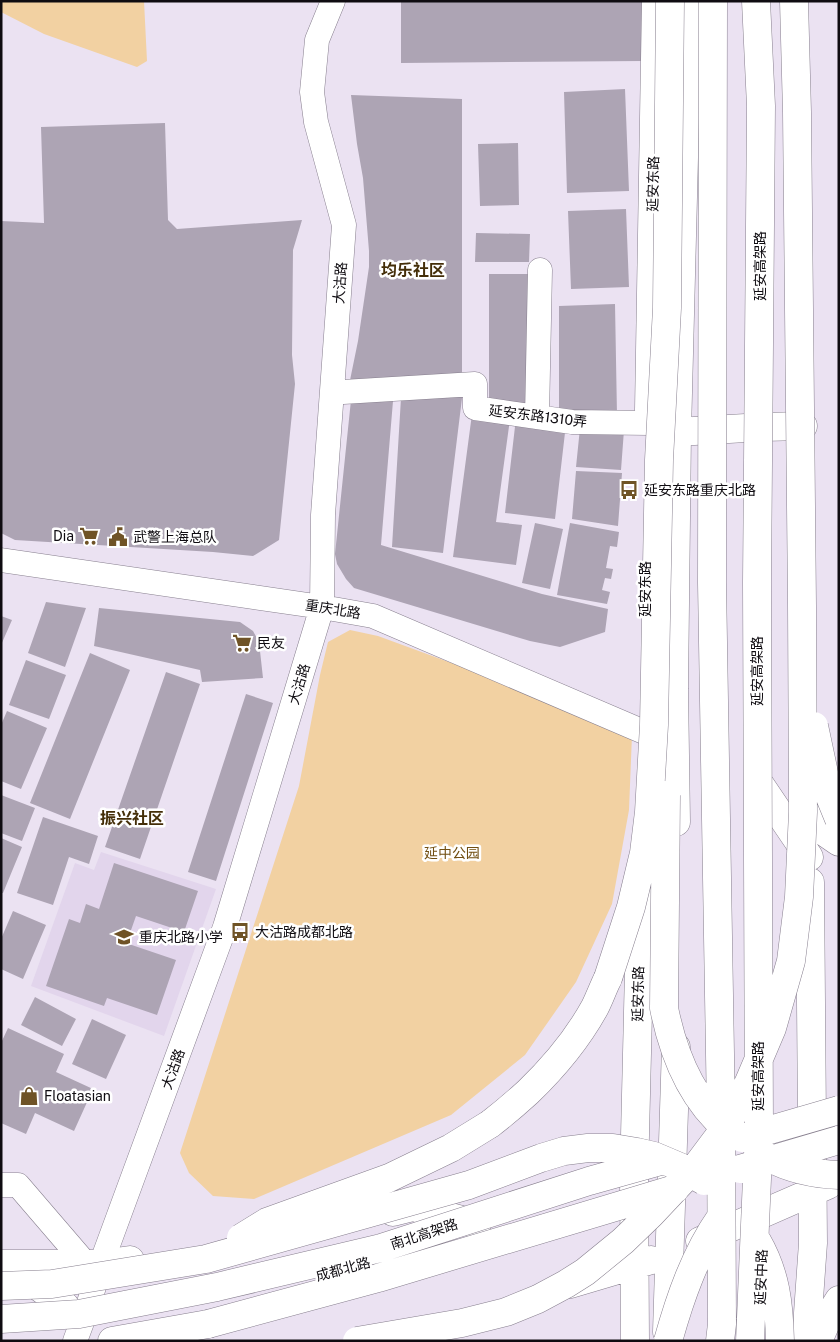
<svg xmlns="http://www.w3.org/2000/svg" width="840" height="1342" font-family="'Public Sans','Noto Sans SC',sans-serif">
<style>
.built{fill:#e2d5ec}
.green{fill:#f2d1a2}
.building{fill:#ada4b4}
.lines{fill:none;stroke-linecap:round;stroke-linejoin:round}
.minor-casing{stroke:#877f8e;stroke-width:25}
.major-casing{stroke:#877f8e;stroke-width:29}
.highway-casing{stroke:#877f8e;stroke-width:29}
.minor{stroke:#fff;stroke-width:24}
.major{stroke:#fff;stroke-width:28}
.highway{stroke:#fff;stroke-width:28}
.highway-bridge-casing{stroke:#877f8e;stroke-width:29;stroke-linecap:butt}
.highway-bridge{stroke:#fff;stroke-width:28}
.labels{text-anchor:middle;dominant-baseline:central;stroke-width:5;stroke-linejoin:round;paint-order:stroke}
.street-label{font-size:14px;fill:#0f0c11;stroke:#fff}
.poi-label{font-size:14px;fill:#0f0c11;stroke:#fff;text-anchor:start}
.park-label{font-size:14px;fill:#724f12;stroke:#fff}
.quarter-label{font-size:16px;font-weight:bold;fill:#442e08;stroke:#fff}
</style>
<rect width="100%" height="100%" fill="#ebe2f2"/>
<!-- built -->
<path class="built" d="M101 852 216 889 164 1036 31 986 75 863 94 870Z"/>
<!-- green -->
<path class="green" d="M1 1H144L147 61 137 67 44 34 1 12Z
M350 630 378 636 598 717 632 735 629 810 612 904 576 982 525 1055 451 1115 254 1199 213 1196 189 1173 180 1153 299 786 320 675 328 642Z"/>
<!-- building -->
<path class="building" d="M401 1H643V61L401 63Z
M625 89 629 191 567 193 564 92Z
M351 95 462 99V380L348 390 358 341 369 267V251L363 178 357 144Z
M165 123 168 220 177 229 302 220 293 250 292 355 295 384 279 540 253 556 213 552 15 540 1 533V221L44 223 41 127Z
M518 143 519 205 480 206 478 144Z
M626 209 629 287 571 289 568 211Z
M476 233 530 234 529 262H475Z
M489 274H528V406H489Z
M615 304 617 415 559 417V306Z
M463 390 443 553 392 547 401 398Z
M351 400 393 401 381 545 542 594 608 609 605 632 560 647 530 641 354 588 346 579 337 564 335 554Z
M472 414 510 419 496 522 522 525 516 565 453 557Z
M516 418 566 424 555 519 505 513Z
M580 428 624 430 621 470 576 467Z
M576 471 622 473 618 526 572 519Z
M535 523 563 529 550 589 522 583Z
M570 523 619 532 617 547 610 546 606 568 613 569 611 579 605 578 602 590 610 592 607 604 557 595Z
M46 602 86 608 65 667 28 653Z
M99 608 240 622 253 631 259 642 263 678 202 682 200 670 94 646Z
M1 616 12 620 1 645Z
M90 653 130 670 70 819 30 803Z
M26 660 66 675 49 719 9 705Z
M166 672 200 684 140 859 105 847Z
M246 694 273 703 216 881 188 872Z
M7 711 47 728 21 789 1 781V725Z
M1 795 35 808 22 841 1 833Z
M43 817 98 836 89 864 69 857 53 905 17 893Z
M1 838 22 847 3 893H1Z
M114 863 198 891 184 932 136 916 130 933 124 930 120 941 176 960 157 1015 107 998 104 1006 46 986 69 919 80 923 86 904 99 909Z
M13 911 46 925 23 979 1 969V939Z
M35 997 76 1019 62 1046 21 1025Z
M92 1019 126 1035 106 1079 72 1064Z
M8 1028 64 1054 56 1072 93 1089 74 1131 35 1113 26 1134 1 1123V1043Z"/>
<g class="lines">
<!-- minor casing -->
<g class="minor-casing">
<path id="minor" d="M332 391 343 392 475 384V408L572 422 649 423
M537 417 540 270
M1 560 322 607 373 616 644 732
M1 1185H18L85 1263
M75 1341 88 1306 101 1264 225 927 322 607 323 515 344 225 316 122 312 92 317 40 333 1"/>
</g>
<!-- major casing -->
<g class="major-casing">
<path id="major" d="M649 410 656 1
M677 432 763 427 803 426
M761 786 809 857
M809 812 823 831 839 842
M676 822 674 689 677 432 688 1
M393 1212 413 1207 477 1224
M700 1241 828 1185
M1 1264H101L130 1260
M24 1276 65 1306
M570 1284 651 1260
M667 1332 676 1047
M635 1341 634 1177 641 888
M806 1341 813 1243 810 882"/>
</g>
<!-- highway casing -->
<g class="highway-casing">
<path id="highway" d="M490 1124C503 1114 516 1103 528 1092 554 1067 578 1038 595 1007 600 997 603 988 608 978
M112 1341 208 1324
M818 1341 829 1316 839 1300"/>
</g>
<!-- minor -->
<use href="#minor" class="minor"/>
<!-- major -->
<use href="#major" class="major"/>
<!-- highway -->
<use href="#highway" class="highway"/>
<!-- highway-bridge casing -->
<g class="highway-bridge-casing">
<path id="highway-bridge" d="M713 1 712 583 721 1113 722 1324 720 1341
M814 726 828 792 839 819
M666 795 664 1008C673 1053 690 1098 727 1129
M608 978 631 907 644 853 649 812 654 725 659 460 667 308 670 1
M742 1138 839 1110
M768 1157C790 1169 814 1174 839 1175
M740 1169 839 1140
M241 1238 267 1222 389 1178 451 1148 490 1124
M757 1241C776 1274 779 1304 780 1341
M1 1286 52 1284 206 1259 469 1185 541 1158 564 1151 588 1148H613L637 1152 654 1156 680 1167 704 1181
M1 1319 79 1314 217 1287 381 1248 589 1181 664 1160
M208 1324 378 1278 675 1189
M357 1341 462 1323 506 1312 538 1299 566 1284 585 1272 623 1241 651 1214 699 1163 720 1135 733 1114 749 1082 772 1028 791 961 799 897 803 812 802 605 797 112 794 1
M668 1341C680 1298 695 1254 721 1217
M750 1341 759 1132 757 583 761 106 756 1"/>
</g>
<!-- highway-bridge -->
<use href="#highway-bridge" class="highway-bridge"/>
</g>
<!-- icons -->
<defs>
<g id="bus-bare" transform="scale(1.5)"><path d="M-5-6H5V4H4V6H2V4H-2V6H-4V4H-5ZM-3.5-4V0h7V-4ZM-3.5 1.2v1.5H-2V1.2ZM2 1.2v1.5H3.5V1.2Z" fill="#6f5326" stroke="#fff" stroke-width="2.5" paint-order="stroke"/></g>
<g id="supermarket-bare" transform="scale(1.5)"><path d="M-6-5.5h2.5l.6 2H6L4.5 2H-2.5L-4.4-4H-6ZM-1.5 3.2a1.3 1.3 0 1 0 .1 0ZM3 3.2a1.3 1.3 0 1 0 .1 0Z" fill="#6f5326" stroke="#fff" stroke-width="2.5" paint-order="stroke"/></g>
<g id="civic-bare" transform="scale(1.5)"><path d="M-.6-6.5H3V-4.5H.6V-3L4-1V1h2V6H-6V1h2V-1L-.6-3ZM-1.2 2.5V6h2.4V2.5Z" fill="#6f5326" stroke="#fff" stroke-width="2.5" paint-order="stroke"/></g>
<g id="school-bare" transform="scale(1.5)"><path d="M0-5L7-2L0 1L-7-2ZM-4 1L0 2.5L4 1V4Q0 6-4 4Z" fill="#6f5326" stroke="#fff" stroke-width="2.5" paint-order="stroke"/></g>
<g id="shop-bare" transform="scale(1.5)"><path d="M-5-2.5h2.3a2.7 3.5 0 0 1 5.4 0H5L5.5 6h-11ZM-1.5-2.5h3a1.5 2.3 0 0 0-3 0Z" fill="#6f5326" stroke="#fff" stroke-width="2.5" paint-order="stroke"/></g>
</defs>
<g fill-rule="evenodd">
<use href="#bus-bare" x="629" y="490"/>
<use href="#supermarket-bare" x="89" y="536"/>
<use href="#civic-bare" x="118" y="537"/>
<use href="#supermarket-bare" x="242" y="643"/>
<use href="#bus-bare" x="240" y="932"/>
<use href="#school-bare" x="124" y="937"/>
<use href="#shop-bare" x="29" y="1096"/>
</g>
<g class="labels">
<!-- street labels -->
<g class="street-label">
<text transform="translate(653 184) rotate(-89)">延安东路</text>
<text transform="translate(760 266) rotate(-90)">延安高架路</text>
<text transform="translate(340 283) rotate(-86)">大沽路</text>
<text transform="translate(538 416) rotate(7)">延安东路1310弄</text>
<text transform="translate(645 589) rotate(-90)">延安东路</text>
<text transform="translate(333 609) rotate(9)">重庆北路</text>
<text transform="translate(757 671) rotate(-90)">延安高架路</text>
<text transform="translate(299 684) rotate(-73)">大沽路</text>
<text transform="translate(638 994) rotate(-89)">延安东路</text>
<text transform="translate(173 1069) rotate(-70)">大沽路</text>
<text transform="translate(758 1076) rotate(-90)">延安高架路</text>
<text transform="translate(424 1234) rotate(-18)">南北高架路</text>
<text transform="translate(343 1269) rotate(-15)">成都北路</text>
<text transform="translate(761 1277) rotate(-88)">延安中路</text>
</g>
<!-- poi labels -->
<g class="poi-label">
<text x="644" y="490">延安东路重庆北路</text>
<text x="74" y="536" text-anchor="end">Dia</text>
<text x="133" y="537">武警上海总队</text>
<text x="257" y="643">民友</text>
<text x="255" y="932">大沽路成都北路</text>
<text x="139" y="937">重庆北路小学</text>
<text x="44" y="1096">Floatasian</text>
</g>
<!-- park labels -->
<g class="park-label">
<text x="452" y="853">延中公园</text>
</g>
<!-- quarter labels -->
<g class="quarter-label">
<text x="413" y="270">均乐社区</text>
<text x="132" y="818">振兴社区</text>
</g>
</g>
<!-- border -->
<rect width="840" height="1342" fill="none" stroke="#0f0c11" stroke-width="5"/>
</svg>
